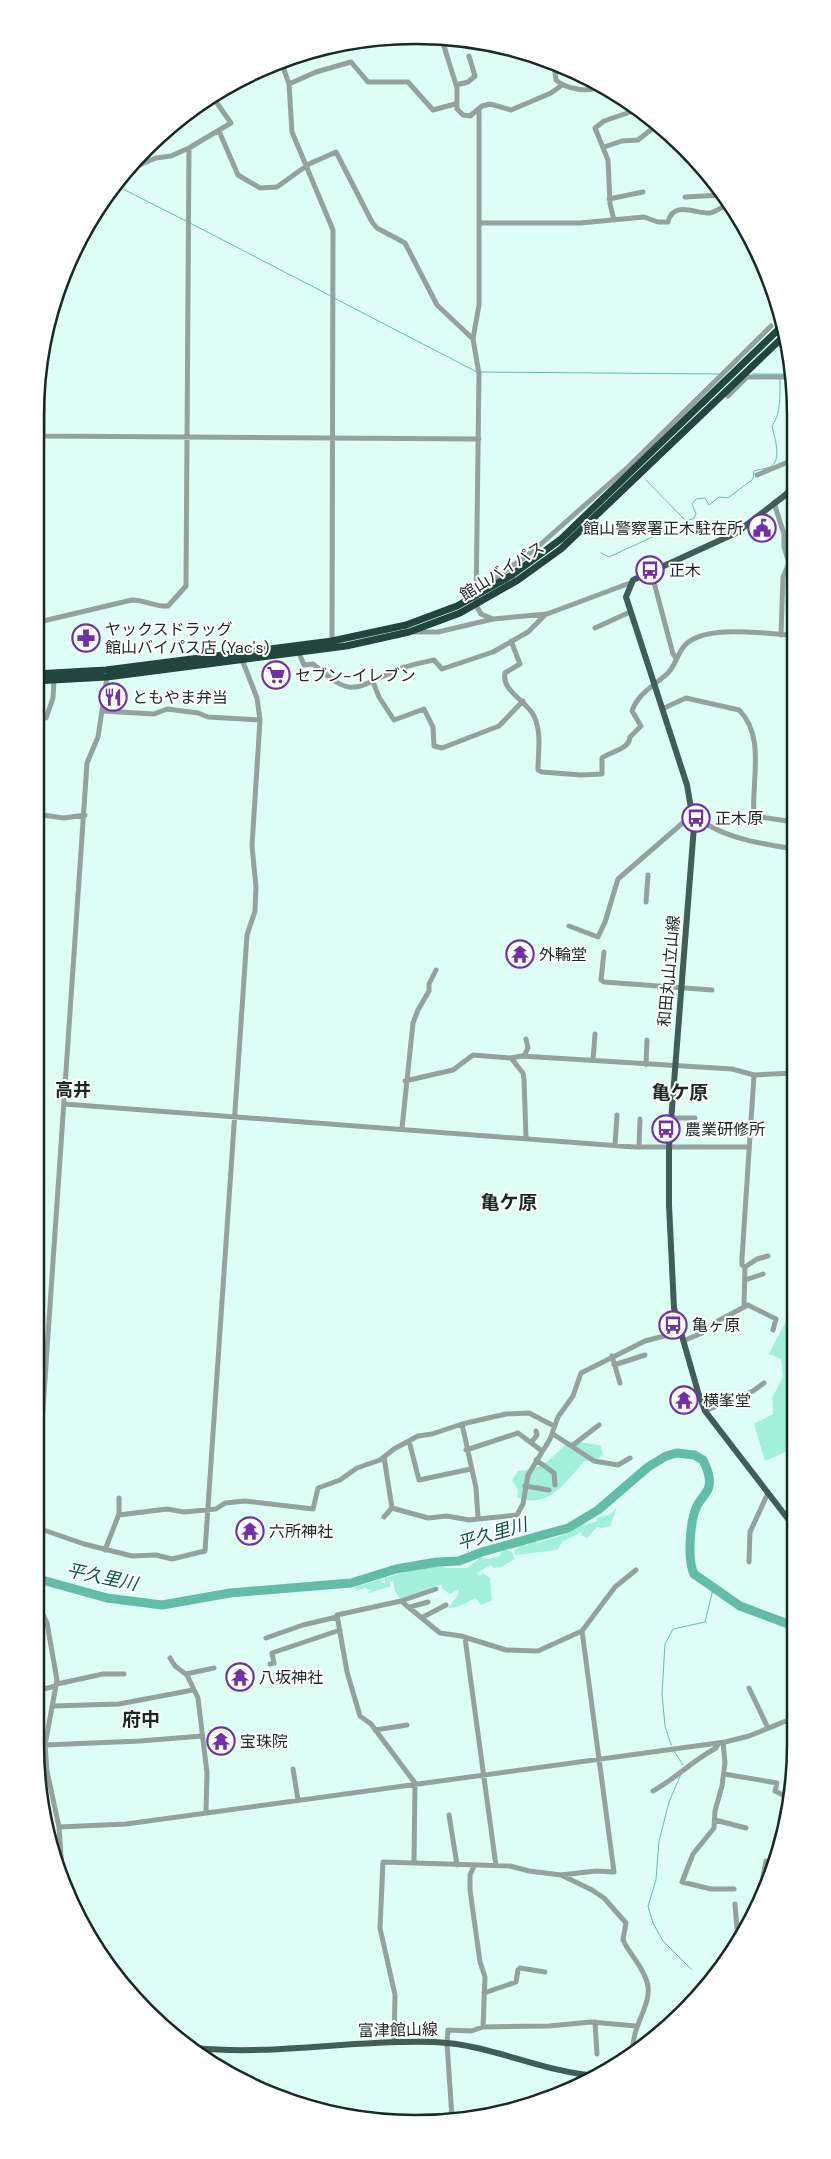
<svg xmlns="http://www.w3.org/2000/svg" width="831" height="2159" font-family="'DM Sans','Noto Sans JP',sans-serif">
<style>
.green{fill:#a2efda}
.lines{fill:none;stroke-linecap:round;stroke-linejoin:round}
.stream{stroke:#63bda6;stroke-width:1}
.river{stroke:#63bda6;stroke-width:9}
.minor{stroke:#92a29d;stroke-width:5}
.major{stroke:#405e55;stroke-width:6}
.highway{stroke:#22463d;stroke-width:7}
.labels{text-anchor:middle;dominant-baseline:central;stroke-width:4;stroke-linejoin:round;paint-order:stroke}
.poi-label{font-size:16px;fill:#192924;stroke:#fff;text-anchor:start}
.street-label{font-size:16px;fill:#192924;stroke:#fff}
.neighbourhood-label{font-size:18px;font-weight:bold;fill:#192924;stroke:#fff}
.water-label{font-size:18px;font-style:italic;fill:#075648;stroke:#fff}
.quarter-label{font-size:19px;font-weight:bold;fill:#192924;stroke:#fff}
.rim{fill:none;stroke:#192924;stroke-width:2.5}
</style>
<rect width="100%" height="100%" fill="#defef5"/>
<!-- green -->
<path class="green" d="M795 1202V1466L786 1452 765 1461 754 1424 773 1414 772 1398 783 1377 781 1359 769 1354 787 1319 791 1263 786 1235Z
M690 1388 697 1408 687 1411 674 1409 671 1401 676 1392Z
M569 1441 600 1445 603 1454 597 1460 584 1461C567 1481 547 1511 517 1497L518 1490 512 1480 518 1471C542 1470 553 1457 569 1441Z
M617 1507 610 1526 601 1528 597 1527 587 1538 581 1535 582 1532 563 1541 557 1550 515 1555 514 1551 523 1544 526 1546 534 1541 537 1543 563 1535 579 1524 586 1525 597 1521V1518L611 1514Z
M503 1549 512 1552 515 1559 501 1567 494 1568 491 1565 476 1573 480 1576 483 1573 490 1578 492 1600 481 1605 476 1598 457 1607 448 1608 458 1595 459 1589 450 1594 442 1588V1584L400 1599 395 1591 393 1580 389 1582 391 1586 366 1594 372 1590 365 1588 357 1590 354 1587 376 1581 381 1578 382 1583H385V1578L417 1569 425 1565H444L443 1567 446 1568H467L478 1560 479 1557 488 1559 500 1556Z"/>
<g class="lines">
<!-- stream -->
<path class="stream" d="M113 184 186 221
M190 223 331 296
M334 298 477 372
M481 372 719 374
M753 374H793
M646 480 686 521
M601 553 609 557 661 533 676 522 681 524 694 518 696 514 692 504 696 499 705 498 709 505 719 497 728 498 753 479 754 471C759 469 765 469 770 467 783 460 774 437 772 426 781 413 780 396 780 380
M671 1745 665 1726 662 1694 665 1644 673 1629 705 1622 713 1589
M674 1751 683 1765
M681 1774 669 1802 659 1841 656 1880 648 1906 653 1923 663 1941 692 1970"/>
<!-- river -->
<path class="river" d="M35 1578 107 1598 162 1605 230 1593 351 1583 396 1569 437 1562 459 1561 482 1552 568 1528 598 1510 648 1467 666 1456 677 1453 694 1455 703 1460C707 1468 711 1477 709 1486 708 1493 700 1499 697 1506 690 1520 687 1559 694 1574L740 1606 796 1627"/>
<!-- minor -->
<path class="minor" d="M446 40 443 43 457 88V109L463 115 470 116 482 106 490 104 511 110 551 93 562 85
M281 61 289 84 292 132 333 230 332 641
M554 66 556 80C564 88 590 94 599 86
M289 84 316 72 351 62 368 82H408L433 110 455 104
M456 85 468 82 475 76 469 56
M479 110V305L473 339 479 374 476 605 481 614 493 619 547 614 630 583
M219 131 238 175 260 188 277 187 309 164 336 152 372 222 377 228 405 243 437 305 473 339
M604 147 622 141 638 140 657 125
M125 171 156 158 171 156 189 148 231 123 212 96
M685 197 722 195
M609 199 643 192
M728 204 737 223 749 235
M614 220 610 204 608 160 595 128 604 121 639 109
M480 223H580L644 217 658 222H668C673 200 696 214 710 213 716 212 722 207 728 204
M44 348 43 436 479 439
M724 392 728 396 747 377H793
M757 475 793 460
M774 503 784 534V547L789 563 783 577 781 635
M35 527C43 577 45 617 35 667
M784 534 793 529
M651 571 673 654 676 658
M477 591 533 551 628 467 771 326
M43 621 132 600C145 600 155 607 168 606L186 586 189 148
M595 628 630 612
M412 632H438L493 619
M511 641 520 664 505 673C501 691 527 701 534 716 542 734 538 751 538 770L542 772 581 775 602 774V758C611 751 629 750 630 737L641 726 632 711C638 693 654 686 668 673 676 665 677 653 686 644 707 624 765 634 793 635
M299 653 304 665 313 664C350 695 350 692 392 672 404 666 420 663 434 660L442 669 493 652 528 632 546 614
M373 682 379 697 394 720 424 709 433 727 434 746 442 748 499 726 523 701
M662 709 686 698 739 710C766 736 751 783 754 816L794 822
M102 711 154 714 167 709 198 713 208 717 260 720
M46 718 53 698 54 680
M35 814 64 818 85 815
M646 902 648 875
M569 926 598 937 605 922 618 879 693 814C699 815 702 822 708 825 734 840 764 844 794 849
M604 952 601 980 604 982 712 990
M524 1056 528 1048 526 1039
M511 1058 523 1073 524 1079 526 1138
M593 1060 595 1034
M646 1065 647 1040
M405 1081 453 1070 473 1055 511 1058 521 1056 732 1069 754 1075 794 1073
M64 1104 634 1147H749
M671 1118H695
M402 1128 413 1023 418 1010 429 991V984L436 970
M615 1145 617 1115
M639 1147 640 1119
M745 1267 757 1259 768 1256
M745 1280 763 1274
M744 1307 745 1267 742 1265V1258L754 1075
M683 1341 702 1333 716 1322 748 1305 776 1319 773 1330
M612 1356 620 1383
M614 1365 645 1355
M35 1393 44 1394
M705 1411 753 1391 764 1383
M462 1424 476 1488 478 1517
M553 1434 594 1461 618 1465 630 1458
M409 1441 419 1480 471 1469
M531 1443 537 1435 536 1431
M573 1445 599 1425
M466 1450 518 1433 542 1451
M384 1457 392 1508
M536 1460 554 1473 555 1485
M35 1465 39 1466 44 1394 87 763 98 737 107 677
M525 1486 549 1490
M119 1515 167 1509 184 1512 216 1509 225 1503 245 1501 313 1509 318 1488 340 1480 357 1468 380 1460 394 1449 418 1436 432 1434 462 1424 506 1414 529 1413 554 1426
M384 1517 392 1508 428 1518 447 1516 469 1520 517 1515 523 1504 528 1475 550 1439 558 1417 573 1396 581 1373 645 1341 680 1332
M35 1527 84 1544 132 1556 156 1555 172 1559 205 1551 247 935 255 911 256 887 252 846 260 720 257 698 241 657
M105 1550 119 1514V1498
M749 1562 750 1532 768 1493
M790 1568 796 1563
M401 1601 436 1589
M35 1604 41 1610 47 1623 57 1680 45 1745 47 1771 59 1827 63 1884
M410 1607 428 1602
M423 1617 446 1605
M266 1638 303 1625 337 1617
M465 1638 496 1866
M170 1658 175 1666 187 1675 198 1698 207 1773 206 1812
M270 1664 274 1663 272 1653 340 1630
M186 1674 214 1668
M57 1684 103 1674H124
M749 1688 768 1728
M35 1691 56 1686
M53 1706 119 1704 193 1690
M375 1730 407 1725
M723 1742 725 1763 722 1786 715 1811 714 1828 693 1854 682 1882 711 1889H734
M45 1745 140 1741 202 1736
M293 1769 298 1800
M724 1774 777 1783 775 1791 789 1798
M653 1791C675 1779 692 1761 716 1748L719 1743
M449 1815 457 1865
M715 1820 746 1828
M59 1827 126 1824 725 1742 749 1736 796 1717
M414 1862 415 1783 371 1724 360 1716 347 1672 337 1615 401 1601 440 1633 461 1636 506 1650 538 1651 582 1631 615 1587 636 1570
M474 1866 470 1875V1890L480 1962 485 1977 483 2027
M561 1875 596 1871 614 1872 582 1631
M762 1897H759L766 1861
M735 1904 738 1942
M484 1993 516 1982 518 1970 520 1968 545 1972
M595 2022 597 2054
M394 2042 395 1995 380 1928 383 1862 510 1866 529 1871 561 1875 592 1890 604 1898 626 1923 623 1940C630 1955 642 1965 647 1982 654 2004 630 2026 633 2054
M452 2118 447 2043 448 2030 471 2031 483 2027 549 2026 591 2022 636 2026"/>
<!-- major -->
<path class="major" d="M793 487 784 496 736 533 633 580 626 597 687 785 694 826 669 1147V1205L674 1308 698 1392 705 1411 795 1528
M195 2048C275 2056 354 2039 434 2042 490 2044 542 2072 597 2076"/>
<!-- highway -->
<path class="highway" d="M35 674 106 670 332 641 406 625 457 606 512 575 561 539 781 327
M35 681 107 677 346 646 409 632 460 613 518 580 561 549 784 336"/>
</g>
<!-- icons -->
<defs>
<g id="civic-ring" transform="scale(1.4375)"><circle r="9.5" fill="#fff" stroke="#7130a5" stroke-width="1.5"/><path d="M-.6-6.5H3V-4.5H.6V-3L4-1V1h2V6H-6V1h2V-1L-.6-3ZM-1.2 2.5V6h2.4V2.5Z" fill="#7130a5"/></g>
<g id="bus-ring" transform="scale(1.4375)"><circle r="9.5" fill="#fff" stroke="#7130a5" stroke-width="1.5"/><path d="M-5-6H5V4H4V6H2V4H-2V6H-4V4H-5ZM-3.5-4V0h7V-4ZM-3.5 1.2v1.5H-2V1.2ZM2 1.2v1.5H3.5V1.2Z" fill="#7130a5"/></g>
<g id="pharmacy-ring" transform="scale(1.4375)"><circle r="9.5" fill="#fff" stroke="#7130a5" stroke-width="1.5"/><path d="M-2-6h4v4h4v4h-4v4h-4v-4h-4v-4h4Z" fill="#7130a5"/></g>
<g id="supermarket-ring" transform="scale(1.4375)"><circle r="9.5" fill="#fff" stroke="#7130a5" stroke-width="1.5"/><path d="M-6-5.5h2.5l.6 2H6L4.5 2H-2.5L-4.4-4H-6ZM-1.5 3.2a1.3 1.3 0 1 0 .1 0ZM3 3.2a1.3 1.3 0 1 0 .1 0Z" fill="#7130a5"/></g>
<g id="restaurant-ring" transform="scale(1.4375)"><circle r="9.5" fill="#fff" stroke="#7130a5" stroke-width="1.5"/><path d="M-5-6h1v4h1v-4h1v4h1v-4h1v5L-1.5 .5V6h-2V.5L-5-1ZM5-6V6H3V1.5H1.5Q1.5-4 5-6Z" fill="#7130a5"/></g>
<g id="temple-ring" transform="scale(1.4375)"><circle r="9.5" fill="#fff" stroke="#7130a5" stroke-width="1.5"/><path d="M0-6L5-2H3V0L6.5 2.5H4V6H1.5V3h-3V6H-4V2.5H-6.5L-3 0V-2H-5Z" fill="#7130a5"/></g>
</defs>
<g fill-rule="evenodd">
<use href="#civic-ring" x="762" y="528"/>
<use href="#bus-ring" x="650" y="570"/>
<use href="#pharmacy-ring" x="86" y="638"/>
<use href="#supermarket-ring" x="276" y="675"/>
<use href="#restaurant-ring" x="113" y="697"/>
<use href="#bus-ring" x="696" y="818"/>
<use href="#temple-ring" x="520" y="954"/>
<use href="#bus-ring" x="666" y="1129"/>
<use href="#bus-ring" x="673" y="1325"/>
<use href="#temple-ring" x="684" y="1400"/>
<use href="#temple-ring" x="250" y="1531"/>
<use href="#temple-ring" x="240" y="1677"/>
<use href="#temple-ring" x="221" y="1741"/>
</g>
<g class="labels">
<!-- poi labels -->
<g class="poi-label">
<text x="743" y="528" text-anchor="end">館山警察署正木駐在所</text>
<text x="669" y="570">正木</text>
<text x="105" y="629">ヤックスドラッグ<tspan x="105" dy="18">館山バイパス店 (Yac's)</tspan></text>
<text x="295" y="675">セブン-イレブン</text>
<text x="132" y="697">ともやま弁当</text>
<text x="715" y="818">正木原</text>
<text x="539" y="954">外輪堂</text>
<text x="685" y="1129">農業研修所</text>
<text x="692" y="1325">亀ヶ原</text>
<text x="703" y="1400">横峯堂</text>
<text x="269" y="1531">六所神社</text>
<text x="259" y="1677">八坂神社</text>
<text x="240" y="1741">宝珠院</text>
</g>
<!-- street labels -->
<g class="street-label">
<text transform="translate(502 571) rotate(-32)">館山バイパス</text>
<text transform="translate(669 971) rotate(-85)">和田丸山立山線</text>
<text transform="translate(398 2030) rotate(-1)">富津館山線</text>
</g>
<!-- neighbourhood labels -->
<g class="neighbourhood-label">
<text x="73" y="1090">高井</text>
</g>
<!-- water labels -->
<g class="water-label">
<text transform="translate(492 1534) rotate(-16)">平久里川</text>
<text transform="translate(102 1577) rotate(12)">平久里川</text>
</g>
<!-- quarter labels -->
<g class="quarter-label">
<text x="680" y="1092">亀ケ原</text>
<text x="509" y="1202">亀ケ原</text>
<text x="141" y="1719">府中</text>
</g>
</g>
<!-- crop -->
<path d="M0 0H831V2159H0ZM415 44H416A371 371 0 0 1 787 415V1744A371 371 0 0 1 416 2115H415A371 371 0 0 1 44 1744V415A371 371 0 0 1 415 44Z" fill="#fff" fill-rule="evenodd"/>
<path class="rim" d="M415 44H416A371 371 0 0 1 787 415V1744A371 371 0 0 1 416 2115H415A371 371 0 0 1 44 1744V415A371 371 0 0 1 415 44Z"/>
</svg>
